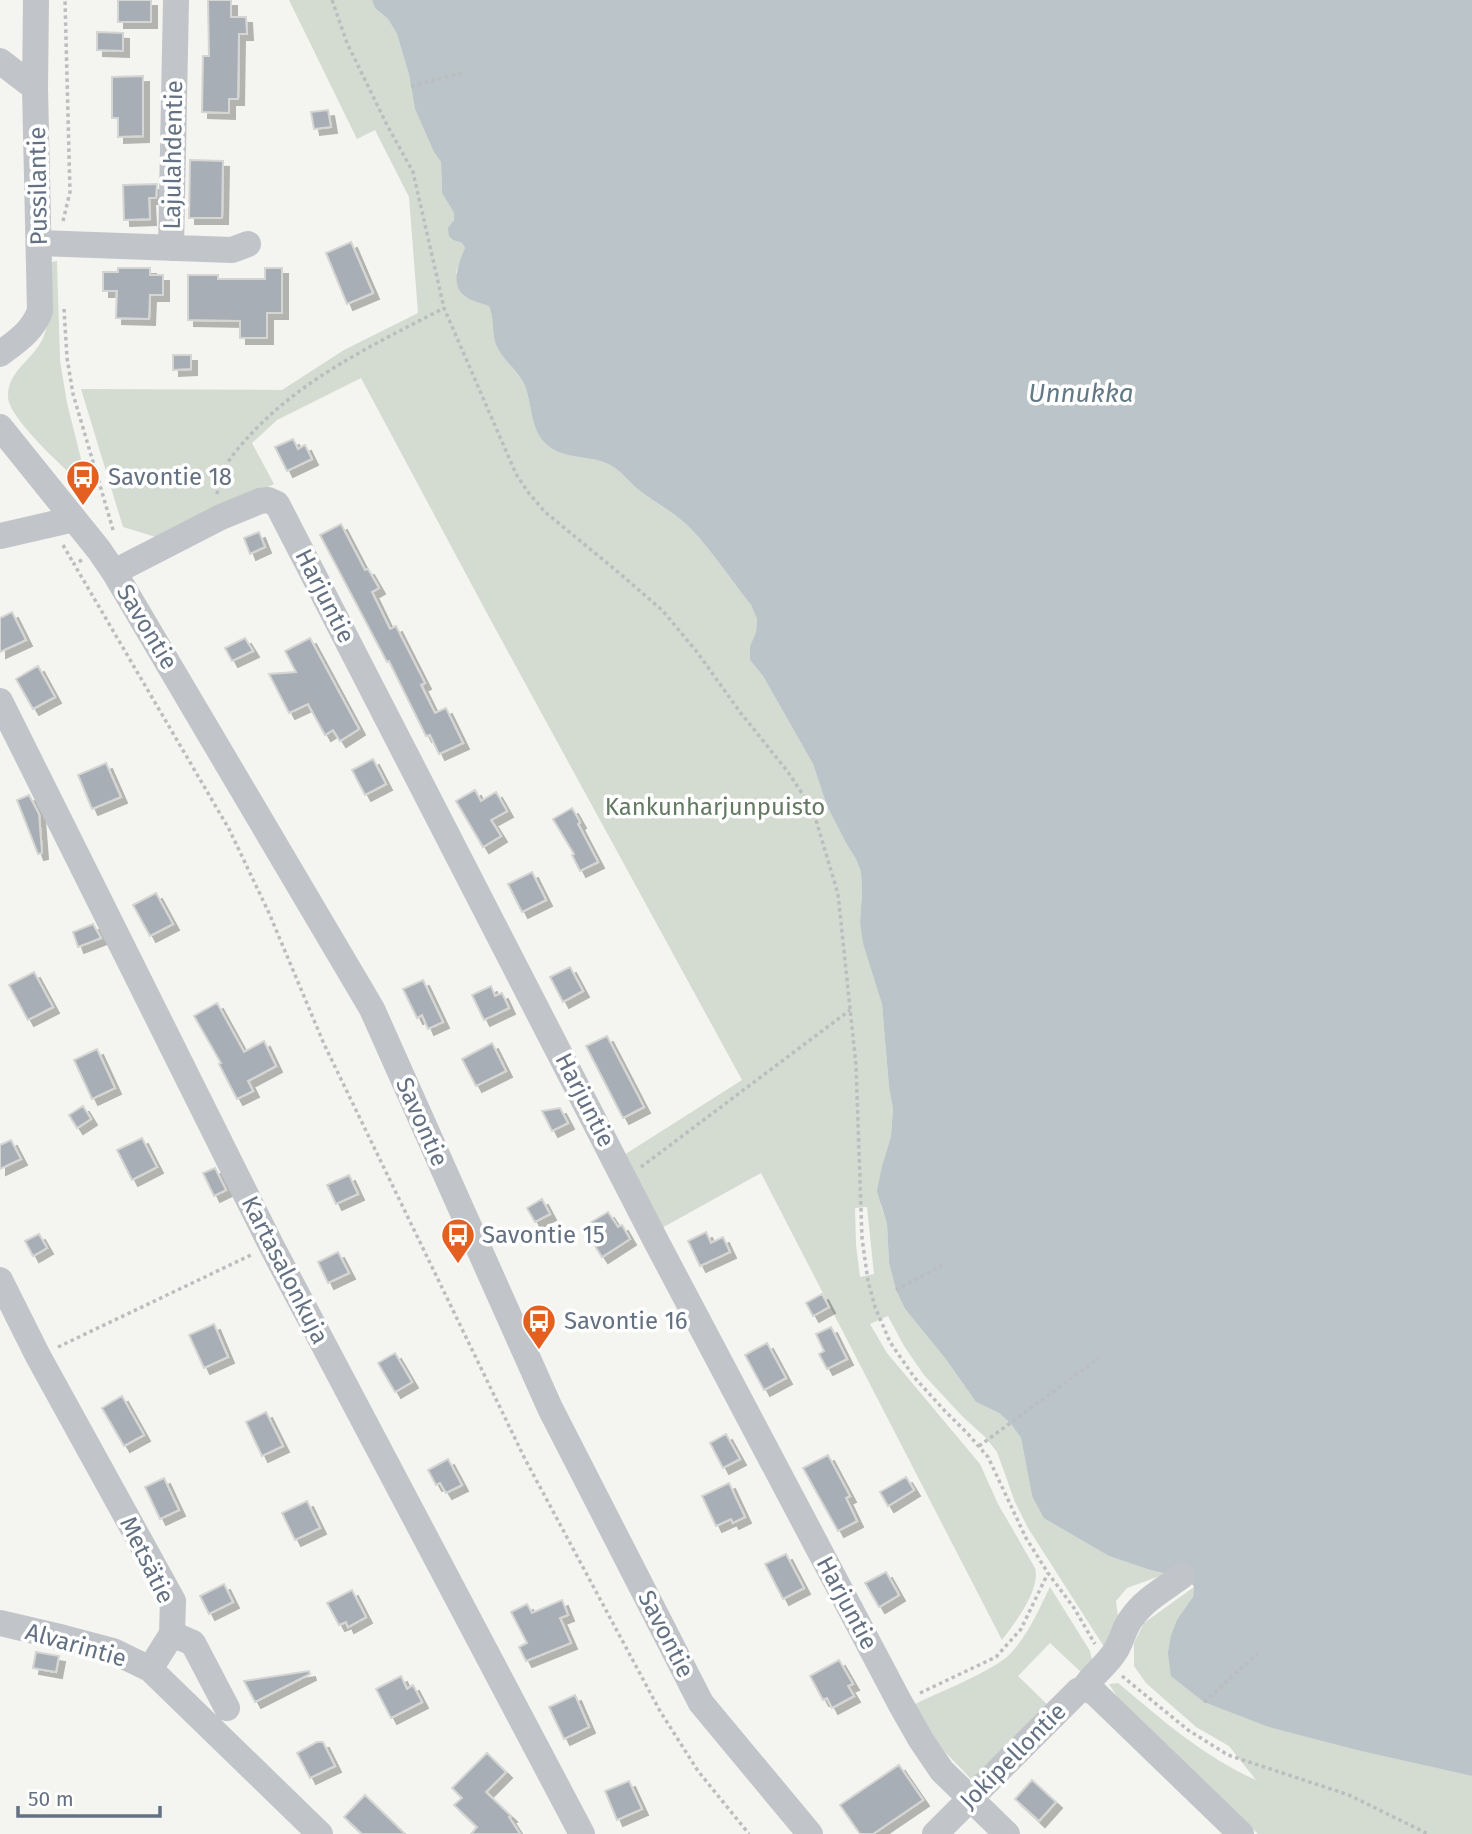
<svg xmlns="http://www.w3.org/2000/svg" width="1472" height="1834" font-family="'Fira Sans',sans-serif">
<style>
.green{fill:#d4dbd1;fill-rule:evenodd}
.water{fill:#bac4c9}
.building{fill:#a7aeb5;stroke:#d5d6d3;stroke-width:2;filter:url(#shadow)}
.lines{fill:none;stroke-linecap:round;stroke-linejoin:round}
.path{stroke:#bbbdbf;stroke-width:3.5;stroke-dasharray:3.5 3.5;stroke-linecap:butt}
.minor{stroke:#c1c4c8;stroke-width:26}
.labels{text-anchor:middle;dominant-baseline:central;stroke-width:7;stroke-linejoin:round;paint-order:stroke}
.street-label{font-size:24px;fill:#637182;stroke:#fff}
.poi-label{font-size:24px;fill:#637182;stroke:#fff;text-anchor:start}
.park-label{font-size:24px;fill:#647962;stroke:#fff}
.water-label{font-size:26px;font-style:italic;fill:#637a86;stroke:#fff}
</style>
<defs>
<filter id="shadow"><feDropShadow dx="6" dy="6" stdDeviation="0" flood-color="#0004"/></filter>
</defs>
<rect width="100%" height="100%" fill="#f4f4f0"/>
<!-- green -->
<path class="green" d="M289 0H372L375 8 388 19 397 34 409 75 415 109 434 151 441 162 442 193 454 213 453 240 462 243 465 248 456 272 465 297 489 305C494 317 492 329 495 342 501 360 518 369 525 386 532 404 530 425 543 441 561 462 590 453 612 466 622 472 630 483 640 491 656 503 677 514 691 529 713 552 731 580 751 605L757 619 756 632 750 646V660L763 676 813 764 827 806 846 843 856 859 861 872 862 893 860 922 882 1004 889 1087 893 1109 891 1136 882 1166 881 1206 887 1224 889 1263 896 1290 905 1309 945 1358 976 1402 999 1413 1011 1424 1021 1438 1032 1496 1084 1541 1109 1556 1150 1570 1168 1573 1127 1588 1116 1601 1119 1625 1108 1653 1028 1528 1015 1502 997 1452 985 1437 962 1416 924 1375 904 1346 888 1316 870 1324 887 1353 980 1464 998 1504 1035 1568C1041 1589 1015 1623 1002 1640L761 1173 660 1229 624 1155 742 1080 489 617 361 378 277 420 252 443 274 484 204 517 156 537 123 527 81 389 282 390 344 350 418 313 409 197 375 130 357 139ZM867 1207 874 1274 860 1277 856 1245 855 1208Z
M57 261 60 361 67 403 89 491C71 474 9 420 8 397 7 371 34 359 43 338 53 315 51 287 52 262Z
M1050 1587 1090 1651 1093 1664 1083 1674 1050 1643 1018 1676 1050 1707 972 1780 944 1751 913 1705C937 1693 994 1671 1011 1653 1028 1635 1039 1609 1050 1587Z
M1194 1587 1193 1597 1186 1609 1362 1751 1472 1776V1834H1258L1118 1698 1109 1684 1118 1683C1161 1719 1204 1757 1256 1780L1229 1746 1196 1727 1146 1683 1134 1666V1643L1144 1623Z"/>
<!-- water -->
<path class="water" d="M372 0H1472V1776L1361 1751 1269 1727 1204 1702 1171 1676 1168 1653 1171 1636 1177 1620 1193 1597 1194 1587 1188 1578 1150 1570 1109 1556 1044 1518 1032 1496 1021 1438 1011 1424 999 1413 976 1402 945 1358 905 1309 896 1290 889 1263 887 1224 877 1191 882 1166 891 1136 893 1109 889 1087 882 1004 863 943 860 922 862 893 861 872 856 859 846 843 827 806 813 764 763 676 750 660V646L756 632 757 619 751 605C731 580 713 552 691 529 677 514 656 503 640 491 630 483 622 472 612 466 590 453 561 462 543 441 530 425 532 404 525 386 518 369 501 360 495 342 492 330 494 318 489 306 482 303 472 301 466 297 449 286 459 262 465 248L462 243 453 240 449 236 448 228 454 220V213L442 193 441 162 434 152 415 109 409 75 397 34 388 19 375 8Z"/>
<!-- building -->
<path class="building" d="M118 0H151V22H118Z
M208 0H231V17H246L247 34H239L238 99H229V113L202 112 203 56H209Z
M97 32 123 33V51L97 50Z
M143 76V136L118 137V118H112V77Z
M328 110 331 127 314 129 311 112Z
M190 160 223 161 222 218H189Z
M157 184 156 198H149L150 219 124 220 123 185Z
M351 242 373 293 347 304 326 253Z
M118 268H150V275H163V295H150L149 319 116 318 117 291H103V272H118Z
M265 268H282V313H267V338H240V321L188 320V275H218V279H265Z
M173 355H191V369L173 370Z
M293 439 298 449 305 445 312 459 287 471 275 447Z
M341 524 365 570 368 569 379 588 372 592 390 629 396 626 425 683 421 685 435 713 446 708 463 743 439 754 430 735 426 736 389 661 387 662 320 535Z
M259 532 265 547 250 554 244 538Z
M12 612 26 640 0 652V618Z
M245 638 253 651 232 661 225 648Z
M310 638 359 729 340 741 333 730 325 735 308 704 289 713 269 674 296 672 285 651Z
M38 666 55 697 33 709 16 679Z
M373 759 386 784 365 795 352 770Z
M106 763 121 797 92 809 78 775Z
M475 790 481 801 496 792 507 811 491 820 501 836 483 847 456 801Z
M29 795 39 814 42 853 38 854 17 800Z
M572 808 580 822 578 824 598 862 580 871 572 855 574 854 553 819Z
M532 872 546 900 522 912 508 884Z
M156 893 173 924 150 936 133 905Z
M93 924 101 938 78 947 73 932Z
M570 967 583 991 563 1002 550 977Z
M34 972 53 1007 28 1020 9 985Z
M423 980 443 1022 428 1029 422 1015 417 1018 403 989Z
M491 986 495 996 502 993 509 1008 484 1020 472 995Z
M217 1003 244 1052 264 1041 276 1066 248 1081 253 1091 237 1099 219 1064 221 1063 194 1016Z
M607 1036 644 1107 623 1118 586 1046Z
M492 1043 506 1071 476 1086 462 1059Z
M97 1049 115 1088 92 1099 74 1060Z
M83 1106 91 1119 77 1128 69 1115Z
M560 1108 568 1123 552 1131 542 1111Z
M142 1138 157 1167 132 1180 117 1150Z
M11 1140 21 1159 0 1169V1145Z
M215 1168 226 1190 214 1196 203 1173Z
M349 1175 358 1194 336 1204 327 1185Z
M542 1199 550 1214 535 1222 527 1208Z
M608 1212 618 1227 622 1225 630 1239 602 1257 583 1227Z
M706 1232 711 1243 723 1237 730 1252 700 1266 688 1241Z
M39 1234 47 1248 33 1256 25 1241Z
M338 1252 349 1273 328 1283 318 1262Z
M822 1294 829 1307 813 1316 806 1303Z
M214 1324 228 1357 204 1368 189 1335Z
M831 1327 847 1359 827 1369 819 1354 824 1351 816 1334Z
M767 1343 786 1378 764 1390 745 1355Z
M395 1353 412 1382 395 1392 378 1363Z
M122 1396 144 1435 124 1446 102 1408Z
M266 1412 283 1446 262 1456 246 1422Z
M726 1434 740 1459 723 1468 710 1443Z
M828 1455 850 1496 846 1498 857 1521 838 1531 803 1468Z
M448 1459 462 1485 446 1493 440 1483 436 1485 428 1470Z
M906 1477 914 1490 888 1506 880 1492Z
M164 1478 179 1510 160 1519 145 1487Z
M729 1483 745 1517 733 1523 731 1519 716 1526 702 1496Z
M307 1501 320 1528 295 1540 282 1513Z
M786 1554 804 1588 783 1599 765 1564Z
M886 1572 899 1595 879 1607 865 1583Z
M224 1584 233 1602 209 1614 200 1596Z
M352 1590 366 1617 348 1627 346 1622 339 1625 327 1603Z
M562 1600 568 1615 560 1618 571 1643 526 1661 519 1647 527 1643 511 1612 527 1604 532 1613Z
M36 1652 59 1656 56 1672 33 1668Z
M839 1660 853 1684 848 1686 854 1696 832 1708 827 1698 823 1700 810 1676Z
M309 1671 310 1674 255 1702 244 1681Z
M401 1676 407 1689 413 1685 422 1702 391 1718 376 1689Z
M575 1695 589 1727 564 1739 549 1707Z
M317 1742H323L335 1766 310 1778 297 1753Z
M487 1753 506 1772 486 1792 511 1816 509 1817 520 1834H471L477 1827 454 1805 462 1798 452 1788Z
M899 1765 923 1800 873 1834H860L840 1805Z
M1032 1780 1056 1802 1039 1821 1015 1799Z
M629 1781 642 1809 617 1820 605 1791Z
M365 1795 405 1834H362L344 1817Z"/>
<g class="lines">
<!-- path -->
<path class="path" d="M332 0 347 43 387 125 413 172 444 308 516 474 528 492 545 512 618 572 663 611 697 652 740 712 788 772 813 810 838 894 856 1065 862 1238 868 1281 875 1307 890 1342 914 1377 944 1410 968 1434 988 1457 1026 1538 1048 1573 1074 1608 1095 1644
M411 86 462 73
M63 221 70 192 65 0
M64 309 67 358 73 394 114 533
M217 494C218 489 218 483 220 478 226 461 239 447 251 434 304 377 375 344 444 308
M63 545 74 564
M82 560 74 564 229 829 269 913 324 1044 525 1459 660 1711 698 1771 749 1834
M641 1167 850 1010
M896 1290 942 1265
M58 1347 251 1255
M979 1446 1099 1358
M1122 1676 1188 1730 1228 1755 1349 1795 1428 1834
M920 1693 996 1657 1021 1629 1048 1573
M1204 1702 1258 1653"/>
<!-- minor -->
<path class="minor" d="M0 61 35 88
M39 243 232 250 248 244
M171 248 176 0
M0 354C17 341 32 332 40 311L35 88 36 0
M0 427 99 550 114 572 372 1009 550 1408 701 1703 810 1834
M0 536 74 519
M114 572 221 517 260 501 268 500 277 504 657 1243 900 1703 921 1740 942 1771 1007 1834
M0 701 271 1245 582 1834
M0 1280 38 1356 173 1601 172 1634 150 1669
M0 1623 64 1638 113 1651 150 1669 320 1834
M172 1634 193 1643 227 1708
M1084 1688C1093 1674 1108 1664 1116 1650 1122 1640 1124 1628 1131 1619 1144 1600 1164 1589 1182 1576
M935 1834 1078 1691 1084 1688 1095 1693 1241 1834"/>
</g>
<!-- icons -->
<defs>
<g id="bus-pin" transform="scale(1.75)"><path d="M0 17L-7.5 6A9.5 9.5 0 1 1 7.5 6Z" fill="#e46021" stroke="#fff"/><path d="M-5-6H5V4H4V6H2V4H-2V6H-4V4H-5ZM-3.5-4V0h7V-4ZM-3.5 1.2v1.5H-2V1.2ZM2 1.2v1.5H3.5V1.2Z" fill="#fff"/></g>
</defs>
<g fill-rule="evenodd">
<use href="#bus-pin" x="83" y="477"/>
<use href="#bus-pin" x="458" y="1235"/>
<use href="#bus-pin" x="539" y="1321"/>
</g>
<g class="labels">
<!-- street labels -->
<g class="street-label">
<text transform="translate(173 155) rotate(-89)">Lajulahdentie</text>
<text transform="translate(38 186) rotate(-91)">Pussilantie</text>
<text transform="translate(325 596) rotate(63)">Harjuntie</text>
<text transform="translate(147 627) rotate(59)">Savontie</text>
<text transform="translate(585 1100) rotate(63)">Harjuntie</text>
<text transform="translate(422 1122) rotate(66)">Savontie</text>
<text transform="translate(285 1270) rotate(63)">Kartasalonkuja</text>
<text transform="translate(147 1560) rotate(64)">Metsätie</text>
<text transform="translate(847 1603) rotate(62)">Harjuntie</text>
<text transform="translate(666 1634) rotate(63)">Savontie</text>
<text transform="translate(76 1645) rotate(16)">Alvarintie</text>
<text transform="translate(1013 1756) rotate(-45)">Jokipellontie</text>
</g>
<!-- poi labels -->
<g class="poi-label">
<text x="108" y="477">Savontie 18</text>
<text x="482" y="1235">Savontie 15</text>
<text x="564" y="1321">Savontie 16</text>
</g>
<!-- park labels -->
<g class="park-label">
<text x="715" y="807">Kankunharjunpuisto</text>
</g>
<!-- water labels -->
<g class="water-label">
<text x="1081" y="393">Unnukka</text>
</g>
</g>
<!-- scale -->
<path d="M18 1806v10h142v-10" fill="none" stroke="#637182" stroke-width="3.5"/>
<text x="28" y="1806" font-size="21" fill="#637182" stroke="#ffffff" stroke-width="5" paint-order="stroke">50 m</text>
</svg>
